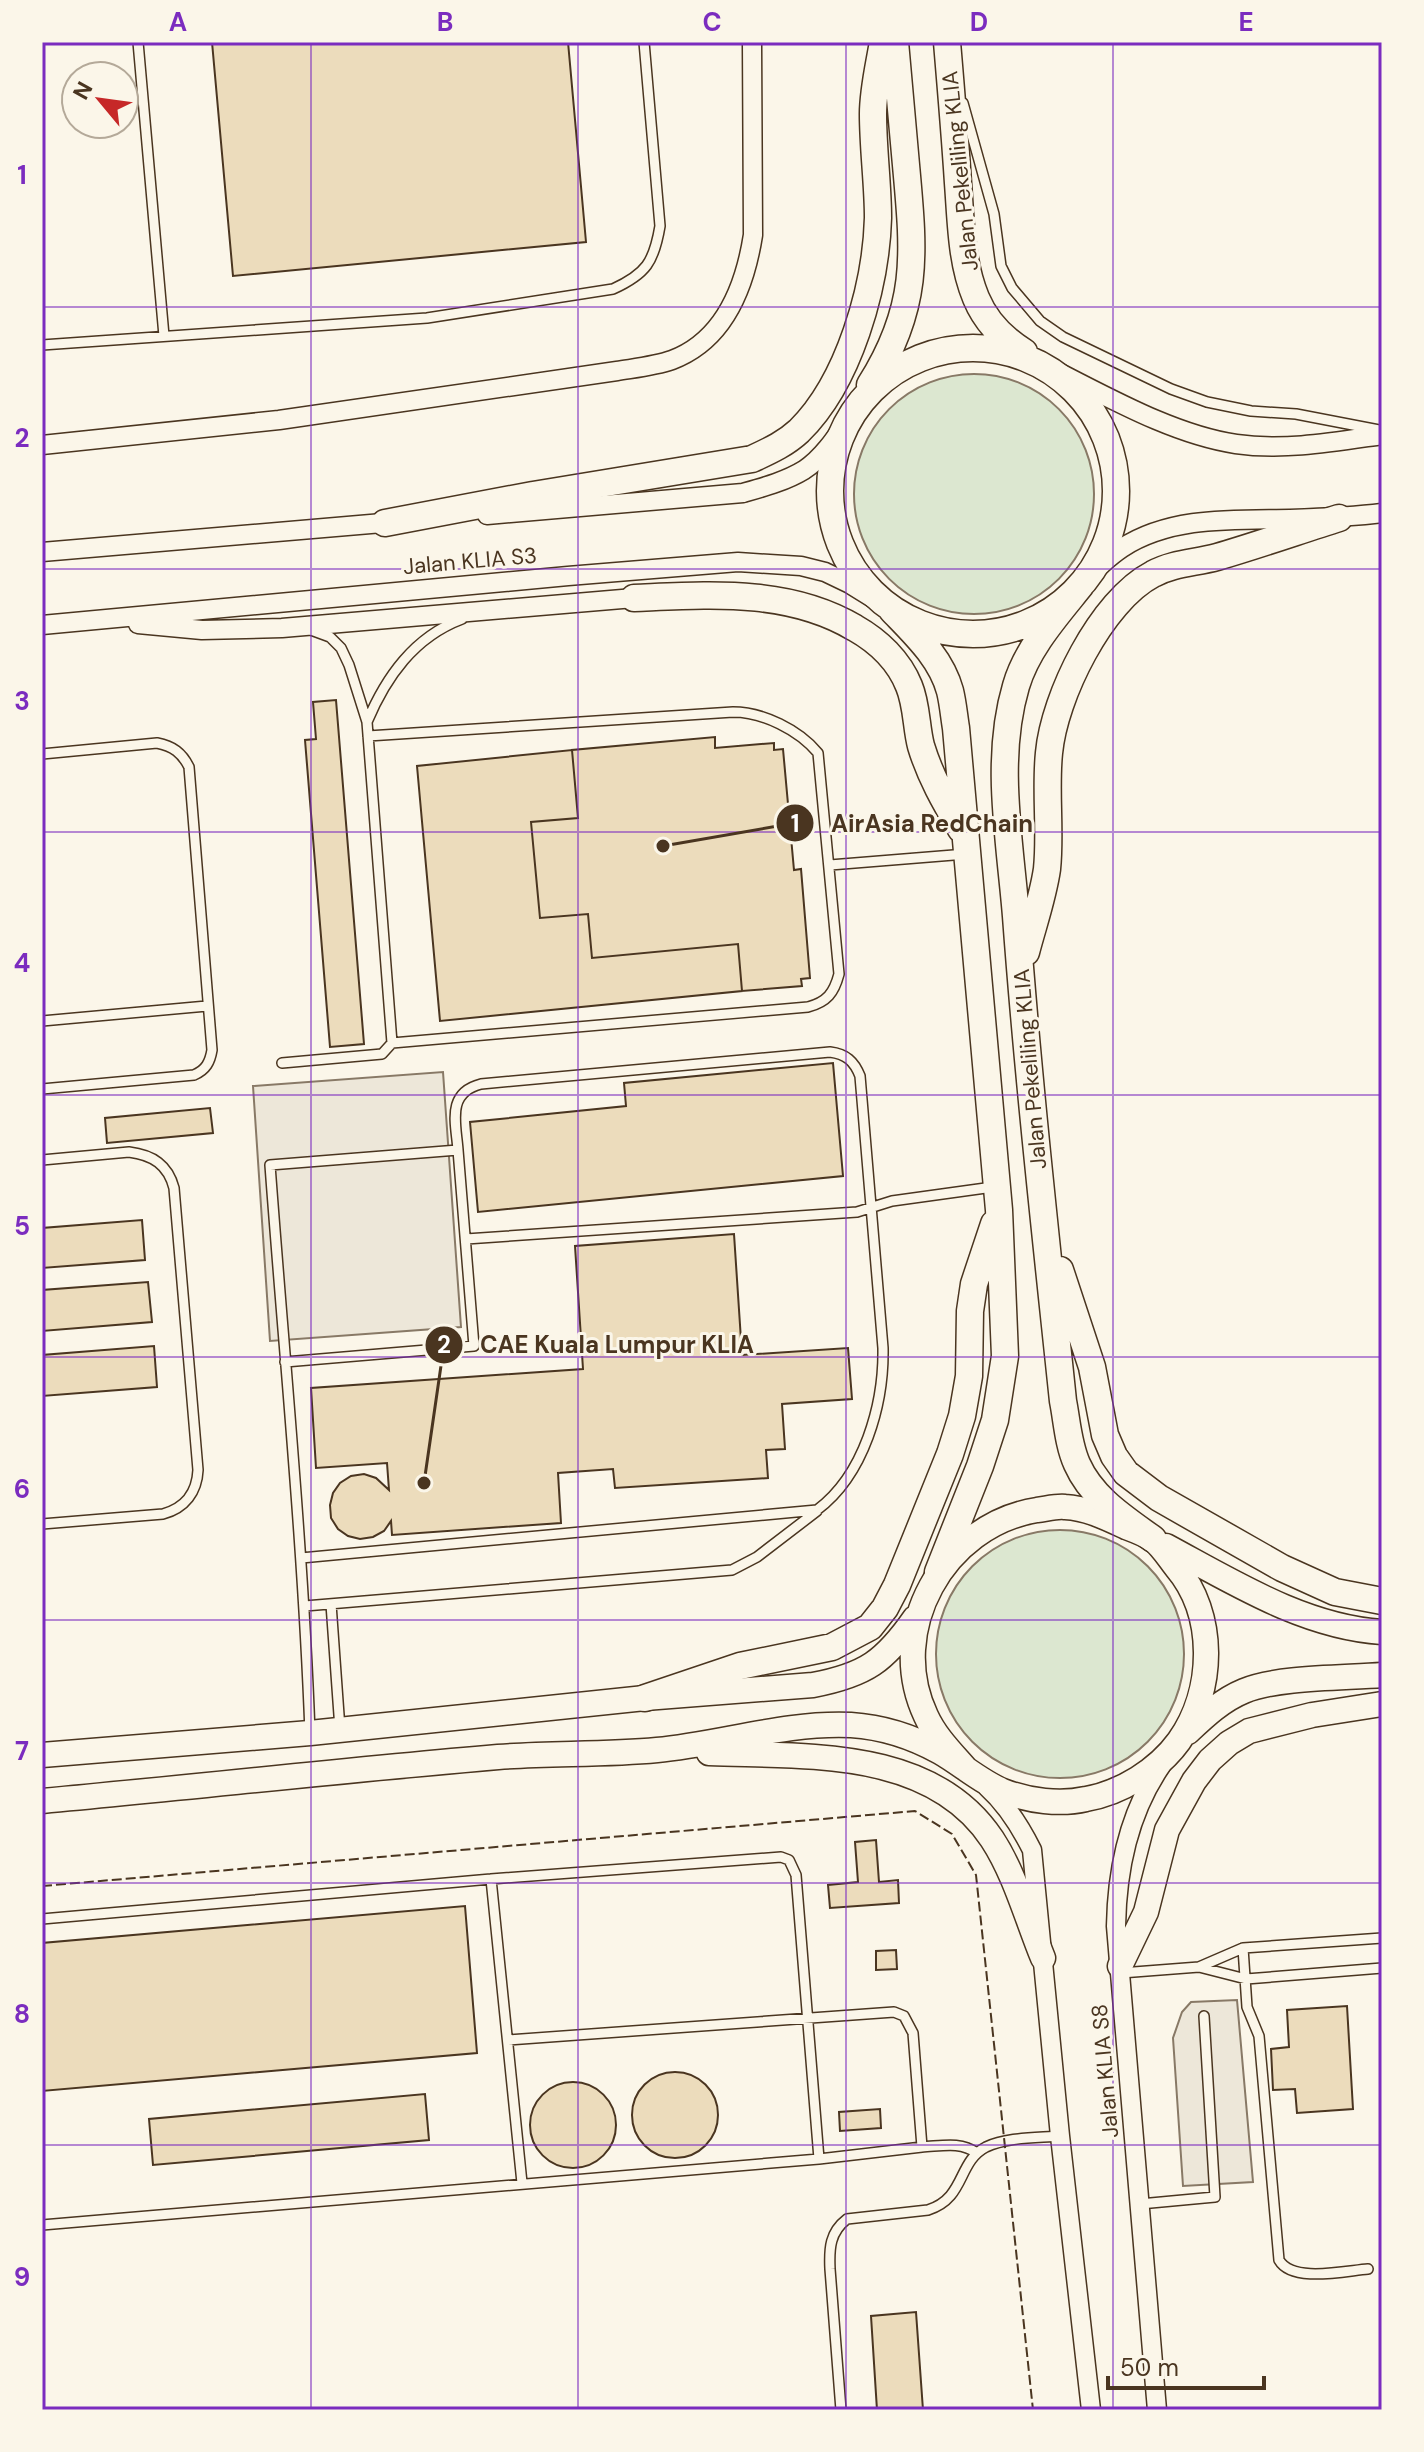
<svg xmlns="http://www.w3.org/2000/svg" width="1424" height="2452" font-family="'DM Sans',sans-serif">
<style>
.green{fill:#dce7d0;stroke:#887966;stroke-width:2}
.parking{fill:#ede7d9;stroke:#887966;stroke-width:2}
.building{fill:#ecdcbc;stroke:#4a3520;stroke-width:2}
.lines{fill:none;stroke-linecap:round;stroke-linejoin:round}
.service-casing{stroke:#4a3520;stroke-width:12}
.minor-casing{stroke:#4a3520;stroke-width:21}
.tertiary-casing{stroke:#4a3520;stroke-width:27}
.secondary-casing{stroke:#4a3520;stroke-width:29}
.service{stroke:#fbf6e9;stroke-width:9}
.minor{stroke:#fbf6e9;stroke-width:18}
.tertiary{stroke:#fbf6e9;stroke-width:24}
.secondary{stroke:#fbf6e9;stroke-width:26}
.fence{stroke:#4a3520;stroke-width:2;stroke-dasharray:10 4;stroke-linecap:butt}
.grid{fill:none;stroke:#7b2cbf;stroke-width:2;stroke-opacity:0.55}
.labels{text-anchor:middle;dominant-baseline:central;stroke-width:6;stroke-linejoin:round;paint-order:stroke}
.street-label{font-size:22px;fill:#4a3520;stroke:#fbf6e9}
.leader{fill:none;stroke:#4a3520;stroke-width:3}
.callout-dot{fill:#4a3520;stroke:#fbf6e9;stroke-width:3}
.mark-label{font-size:24px;text-anchor:middle;font-weight:bold;fill:#fff}
.callout-label{font-size:24px;text-anchor:middle;font-weight:bold;fill:#4a3520;stroke:#fbf6e9;stroke-width:6;stroke-linejoin:round;paint-order:stroke}
.neatline{fill:none;stroke:#7b2cbf;stroke-width:3}
.grid-label{font-size:26px;text-anchor:middle;font-weight:bold;fill:#7b2cbf}
</style>
<rect width="100%" height="100%" fill="#fbf6e9"/>
<!-- green -->
<path class="green" d="M854 494a120 120 0 1 1 240 0a120 120 0 1 1-240 0Z
M936 1654a124 124 0 1 1 248 0a124 124 0 1 1-248 0Z"/>
<!-- parking -->
<path class="parking" d="M443 1072 461 1327 270 1341 253 1086Z
M1237 2000 1253 2182 1183 2186 1173 2038 1182 2012 1191 2002Z"/>
<!-- building -->
<path class="building" d="M212 42H568L586 242 233 276Z
M336 700 364 1044 330 1047 305 740 316 739 313 702Z
M715 737V748L774 743V750L783 749 794 870 801 869 810 978 801 979 802 986 742 991 738 944 592 958 588 914 540 918 531 822 578 818 572 750Z
M572 750 578 818 531 822 540 918 588 914 592 958 738 944 742 991 440 1021 417 766Z
M833 1063 843 1176 478 1212 470 1122 626 1106 624 1083Z
M210 1108 213 1133 107 1143 105 1118Z
M142 1220 145 1260 42 1268V1228Z
M734 1234 742 1355 848 1348 852 1399 782 1404 785 1449 766 1450 768 1478 615 1488 613 1469 558 1473 561 1523 392 1535 391 1521 384 1531 373 1537 360 1539 348 1536 338 1529 331 1518 330 1505 333 1493 340 1483 351 1476 364 1474 376 1478 389 1490 387 1463 316 1468 311 1388 583 1369 575 1246Z
M148 1282 152 1322 42 1331V1290Z
M154 1346 157 1387 42 1396V1355Z
M876 1840 879 1882 898 1880 899 1903 830 1908 828 1885 858 1882 855 1842Z
M465 1906 477 2053 42 2091V1943Z
M896 1950 897 1969 876 1970V1951Z
M1347 2006 1353 2109 1297 2113 1295 2089 1273 2090 1271 2049 1289 2047 1287 2010Z
M632 2115a43 43 0 1 1 86 0a43 43 0 1 1-86 0Z
M530 2125a43 43 0 1 1 86 0a43 43 0 1 1-86 0Z
M425 2094 429 2140 153 2165 149 2119Z
M880 2109 881 2128 840 2131 839 2112Z
M916 2312 923 2410H877L871 2316Z"/>
<g class="lines">
<!-- service casing -->
<g class="service-casing">
<path id="service" d="M138 42 164 336
M963 103 994 214 1001 266 1012 288 1040 321 1063 337 1171 389 1207 402 1251 411 1296 414 1379 430
M42 345 427 318 613 289C646 274 654 262 660 226L644 42
M311 630 330 637 341 648 349 665 367 722 392 1043
M367 722C386 677 414 637 462 619
M42 754 157 743C173 746 182 753 189 767L212 1050C210 1062 206 1070 194 1075L42 1089
M830 865 966 854
M42 1021 207 1006
M282 1063 382 1054 392 1043 808 1007C827 1002 834 993 839 974L818 753C799 730 763 712 733 712L368 736
M42 1160 129 1152C153 1155 168 1165 174 1188L198 1470C197 1492 185 1508 163 1514L42 1524
M466 1239 857 1212 892 1201 993 1187
M285 1362 474 1346 458 1150 270 1165C284 1354 303 1543 310 1733
M301 1558 817 1510C864 1475 884 1405 883 1348L860 1076C854 1061 846 1054 830 1052L481 1084C446 1093 456 1123 458 1150
M331 1604 340 1729
M305 1606 732 1570 757 1557 817 1511
M491 1879 522 2183
M42 1919 491 1879 781 1857 789 1860 796 1875 819 2159
M1243 1948 1247 2007 1259 2036 1279 2260C1292 2283 1344 2271 1368 2269
M1199 1967 1243 1948 1382 1938
M1121 1973 1199 1967 1246 1979 1382 1968
M922 2147C942 2146 960 2141 977 2153
M1140 2204 1215 2197 1204 2016
M42 2225 819 2159 922 2147 913 2033 904 2016 894 2012 508 2040
M841 2410 830 2269C829 2248 830 2232 847 2219L928 2210C966 2198 957 2162 986 2147 1007 2137 1037 2138 1060 2136"/>
</g>
<!-- minor casing -->
<g class="minor-casing">
<path id="minor" d="M1044 365C1103 394 1170 434 1236 444 1285 451 1334 442 1382 435
M42 445 279 420 617 371C635 368 655 366 672 360 725 340 745 286 753 235L752 42
M487 515 743 493C764 487 786 481 804 470 827 455 842 427 858 405
M42 552 394 522
M1081 585C1094 571 1107 558 1122 548 1171 516 1234 520 1290 519 1321 518 1351 517 1382 513
M138 624 202 630 282 628 634 598
M42 625 568 576 738 562 801 566 825 572 850 584 892 610
M987 1787C1007 1805 1020 1826 1032 1850L1060 2136 1091 2410
M1157 2410 1116 1926C1117 1869 1128 1814 1161 1766"/>
</g>
<!-- tertiary casing -->
<g class="tertiary-casing">
<path id="tertiary" d="M1166 1546C1233 1582 1304 1627 1382 1632
M1188 1732C1205 1716 1222 1700 1244 1691 1277 1677 1344 1678 1382 1675
M709 1753C805 1757 931 1747 992 1839 1015 1874 1027 1919 1043 1958
M42 1755 310 1733 645 1698 813 1685C866 1675 885 1661 915 1618
M42 1801C194 1787 346 1770 498 1757 551 1753 604 1755 657 1750 721 1744 786 1722 851 1725 882 1727 913 1737 940 1752 961 1764 981 1782 1003 1791 1029 1801 1060 1805 1086 1799 1121 1793 1158 1770 1179 1741 1215 1690 1216 1614 1176 1567 1169 1558 1161 1545 1152 1539 1145 1534 1134 1530 1126 1527 1107 1518 1087 1508 1065 1507 1056 1506 1046 1509 1037 1510 944 1525 885 1630 926 1716 935 1736 951 1752 965 1768
M1120 1966 1146 1912 1167 1830 1194 1781 1210 1760 1229 1743 1249 1731 1312 1715 1382 1704"/>
</g>
<!-- secondary casing -->
<g class="secondary-casing">
<path id="secondary" d="M947 42C951 89 955 136 958 183 961 222 961 262 976 298 986 322 1003 339 1024 352
M830 491a143 143 0 1 1 286 0a143 143 0 1 1-286 0Z
M870 385C920 306 914 253 906 165 902 124 899 83 895 42
M385 523 533 495 752 459C769 451 785 444 799 431 849 382 876 287 878 218 878 184 873 149 873 114 873 90 879 66 883 42
M1081 585C1057 615 1027 648 1016 686 994 760 1010 841 1016 916 1028 1078 1046 1239 1063 1401 1067 1421 1068 1444 1077 1464 1092 1498 1124 1518 1153 1539
M634 598C709 595 788 588 855 628 878 641 899 661 909 686 917 705 916 727 921 746 930 776 945 802 961 829
M892 610C915 634 941 658 950 691 953 703 954 716 956 728L999 1210 1005 1356 995 1420 980 1466 938 1572
M1026 952C1033 925 1043 897 1047 869 1051 831 1045 792 1049 753 1054 697 1101 601 1153 574 1173 563 1195 563 1217 557 1258 545 1298 531 1339 518
M1060 1270 1092 1367 1105 1435 1114 1456 1126 1473 1159 1498 1282 1568 1335 1592 1382 1601
M645 1698 740 1666 832 1647 870 1627 885 1608 897 1585 950 1454 962 1416 969 1376 970 1311 974 1284 994 1224"/>
</g>
<!-- service -->
<use href="#service" class="service"/>
<!-- minor -->
<use href="#minor" class="minor"/>
<!-- tertiary -->
<use href="#tertiary" class="tertiary"/>
<!-- secondary -->
<use href="#secondary" class="secondary"/>
<!-- fence -->
<path class="fence" d="M42 1886 915 1811 952 1834 976 1875 1033 2410"/>
</g>
<!-- grid -->
<path class="grid" d="M311 42V2410M578 42V2410M846 42V2410M1113 42V2410M42 307H1382M42 569H1382M42 832H1382M42 1095H1382M42 1357H1382M42 1620H1382M42 1883H1382M42 2145H1382"/>
<g class="labels">
<!-- street labels -->
<g class="street-label">
<text transform="translate(960 171) rotate(-96)">Jalan Pekeliling KLIA</text>
<text transform="translate(470 561) rotate(-5)">Jalan KLIA S3</text>
<text transform="translate(1030 1069) rotate(-95)">Jalan Pekeliling KLIA</text>
<text transform="translate(1105 2071) rotate(-95)">Jalan KLIA S8</text>
</g>
</g>
<!-- callouts -->
<path class="leader" d="M663 846L795 823M424 1483L444 1345"/>
<g class="callout-dot">
<circle cx="663" cy="846" r="8"/>
<circle cx="424" cy="1483" r="8"/>
<circle cx="795" cy="823" r="20"/>
<circle cx="444" cy="1345" r="20"/>
</g>
<g class="mark-label">
<text x="795" y="832">1</text>
<text x="444" y="1353">2</text>
</g>
<g class="callout-label">
<text x="932" y="832">AirAsia RedChain</text>
<text x="617" y="1353">CAE Kuala Lumpur KLIA</text>
</g>
<!-- border -->
<rect width="1424" height="2452" fill="none" stroke="#fbf6e9" stroke-width="88"/>
<!-- north arrow -->
<g transform="translate(100 100) rotate(299)"><circle r="38" fill="#fbf6e9" stroke="#b4a999" stroke-width="2"/>
<path d="M0-6L14 30L0 20L-14 30Z" fill="#c62828"/>
<text y="-12" font-size="22" font-weight="bold" text-anchor="middle" fill="#4a3520">N</text>
</g>
<!-- scale -->
<path d="M1108 2376v12h156v-12" fill="none" stroke="#4a3520" stroke-width="4"/>
<text x="1120" y="2376" font-size="24" fill="#4a3520" stroke="#fbf6e9" stroke-width="6" paint-order="stroke">50 m</text>
<rect x="44" y="44" width="1336" height="2364" class="neatline"/>
<g class="grid-label">
<text x="178" y="31">A</text>
<text x="445" y="31">B</text>
<text x="712" y="31">C</text>
<text x="979" y="31">D</text>
<text x="1246" y="31">E</text>
<text x="22" y="184">1</text>
<text x="22" y="447">2</text>
<text x="22" y="710">3</text>
<text x="22" y="972">4</text>
<text x="22" y="1235">5</text>
<text x="22" y="1498">6</text>
<text x="22" y="1760">7</text>
<text x="22" y="2023">8</text>
<text x="22" y="2286">9</text>
</g>
</svg>
